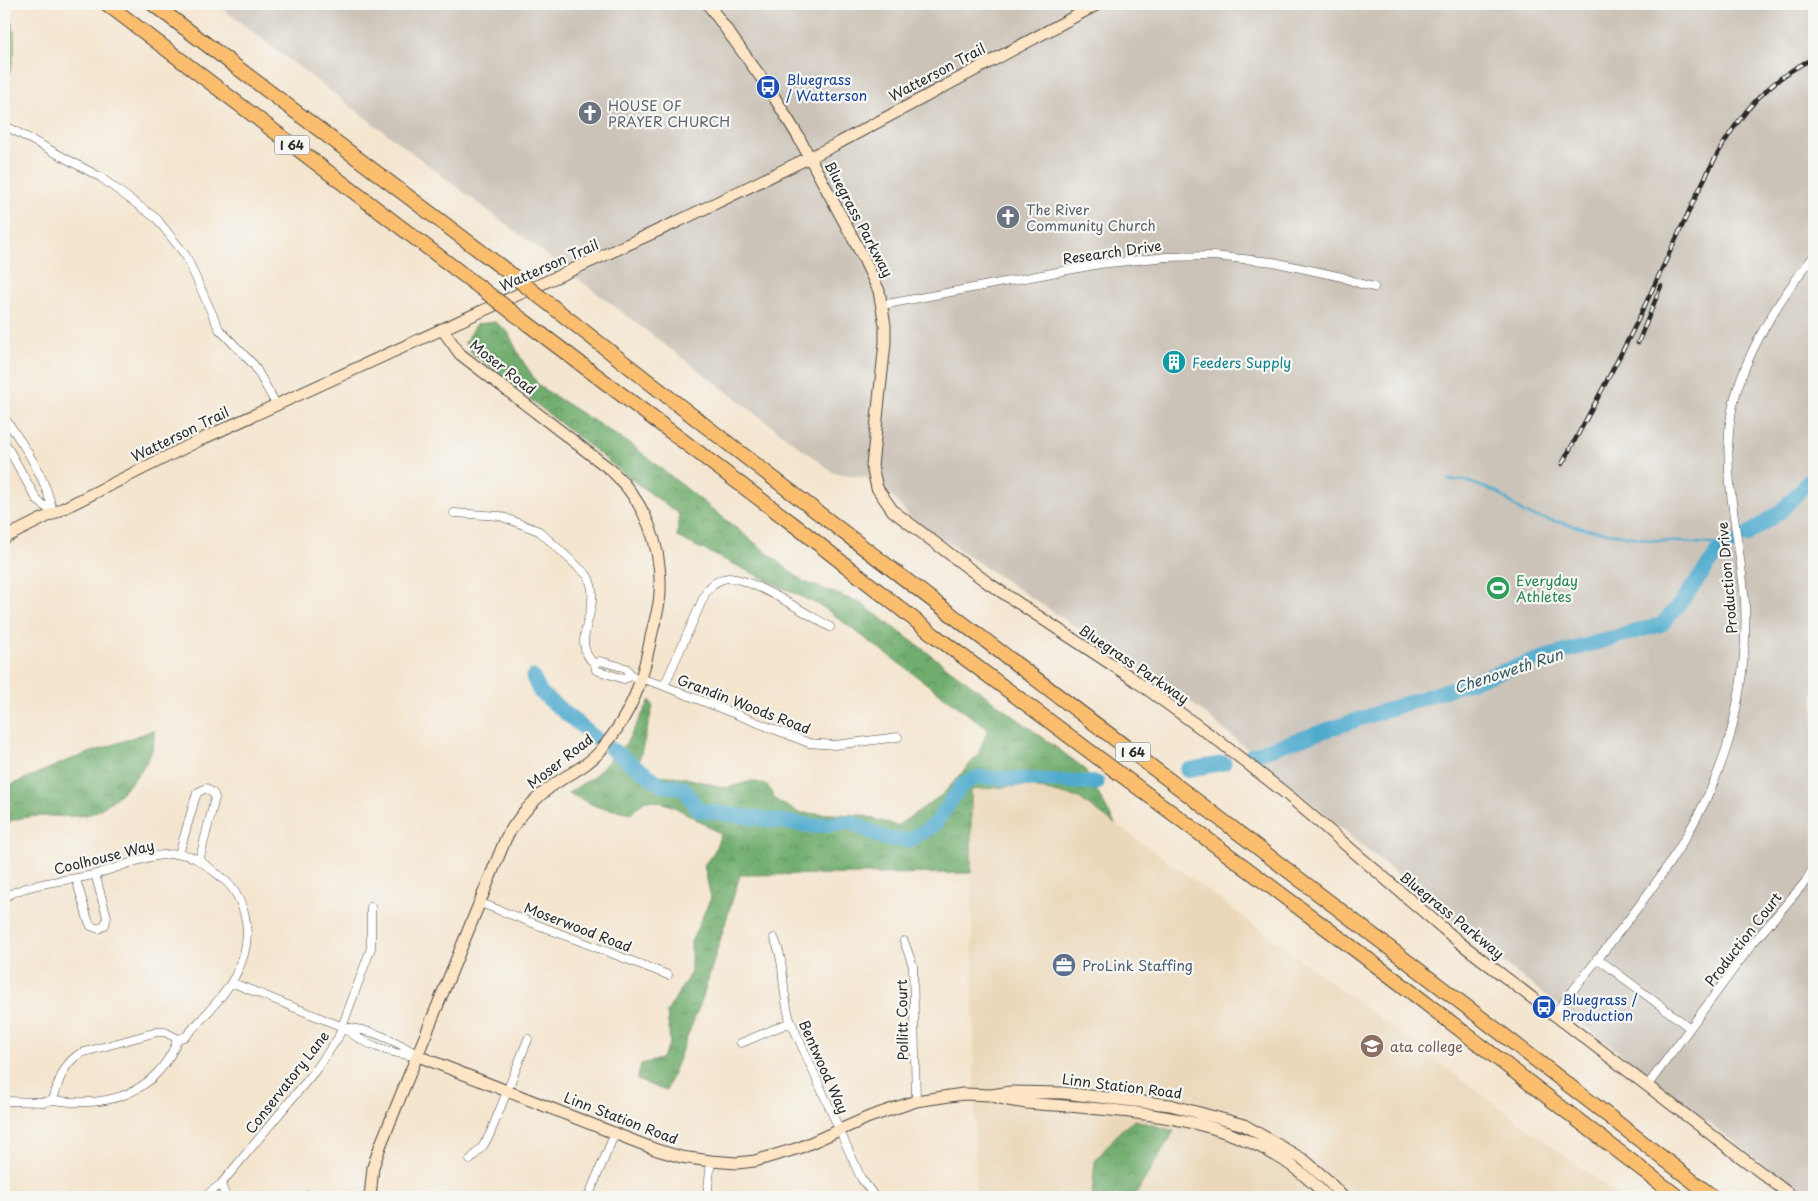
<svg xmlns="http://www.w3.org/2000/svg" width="1818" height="1201" font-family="'Playpen Sans',sans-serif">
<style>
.built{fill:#ebd8ba}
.industrial{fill:#cbc3b8}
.green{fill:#8cc97f;stroke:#5c7a55}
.forest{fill:url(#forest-crowns);stroke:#4e6c4c}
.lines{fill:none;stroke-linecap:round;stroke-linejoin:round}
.stream{stroke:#50abce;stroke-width:2.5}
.river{stroke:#50abce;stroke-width:15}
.street-casing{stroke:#494744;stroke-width:9}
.secondary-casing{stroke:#494744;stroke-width:13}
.highway-casing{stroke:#494744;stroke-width:16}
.street{stroke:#fff;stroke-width:8}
.secondary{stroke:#fde5c5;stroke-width:11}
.highway{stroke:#fbbe6e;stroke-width:14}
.rail-casing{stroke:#2b2b2b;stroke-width:4.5}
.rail{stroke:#f6f6f2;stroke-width:2.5;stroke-dasharray:8;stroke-linecap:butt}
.highway-bridge-casing{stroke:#494744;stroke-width:16;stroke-linecap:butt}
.highway-bridge{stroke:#fbbe6e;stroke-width:14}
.labels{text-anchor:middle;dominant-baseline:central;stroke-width:4.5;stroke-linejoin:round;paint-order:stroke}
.shield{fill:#f6f6f2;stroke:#686867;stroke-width:1}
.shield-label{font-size:12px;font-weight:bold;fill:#2b2b2b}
.street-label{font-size:14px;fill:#2b2b2b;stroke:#f6f6f2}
.transit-label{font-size:14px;fill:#164399;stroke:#f6f6f2;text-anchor:start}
.worship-label{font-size:14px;fill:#5b616d;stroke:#f6f6f2;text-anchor:start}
.culture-label{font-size:14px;fill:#0d838f;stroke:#f6f6f2;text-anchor:start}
.leisure-label{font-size:14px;fill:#27864d;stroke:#f6f6f2;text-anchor:start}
.service-label{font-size:14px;fill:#4e5e75;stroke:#f6f6f2;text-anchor:start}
.education-label{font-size:14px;fill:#785e54;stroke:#f6f6f2;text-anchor:start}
.water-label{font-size:15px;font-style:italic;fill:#385864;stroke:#f6f6f2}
</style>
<defs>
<pattern id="forest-crowns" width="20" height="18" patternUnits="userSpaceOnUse" patternTransform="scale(1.25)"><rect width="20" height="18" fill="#71ad6e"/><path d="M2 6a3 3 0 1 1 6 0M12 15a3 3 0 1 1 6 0" fill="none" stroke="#5d8d5b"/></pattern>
</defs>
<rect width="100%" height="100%" fill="#f6f6f2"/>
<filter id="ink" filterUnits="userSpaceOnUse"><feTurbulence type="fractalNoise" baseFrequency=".02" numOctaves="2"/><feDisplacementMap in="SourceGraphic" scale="10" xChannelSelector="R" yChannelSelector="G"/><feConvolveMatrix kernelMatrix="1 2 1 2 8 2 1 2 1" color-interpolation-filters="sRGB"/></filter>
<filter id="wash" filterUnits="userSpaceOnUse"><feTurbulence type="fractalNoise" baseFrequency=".0096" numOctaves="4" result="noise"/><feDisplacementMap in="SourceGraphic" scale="20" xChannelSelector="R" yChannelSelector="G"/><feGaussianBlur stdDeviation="1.12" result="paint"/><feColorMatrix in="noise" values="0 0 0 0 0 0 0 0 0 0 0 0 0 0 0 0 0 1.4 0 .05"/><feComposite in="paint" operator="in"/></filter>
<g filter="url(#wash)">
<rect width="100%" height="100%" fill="#f4e5cf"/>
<!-- built -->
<path class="built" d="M1026 785 1079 798 1191 878 1620 1197H1134L1174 1131 1095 1161 1092 1197H976L970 790Z"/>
<!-- industrial -->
<path class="industrial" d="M216 4H1814V1197H1805L1496 957 1192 703 912 519 876 479 834 473Z"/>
<!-- green -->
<path class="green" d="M4 5C20 29 16 62 4 86Z"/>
<!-- forest -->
<path class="forest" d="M495 322 508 332 519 355 539 386 633 446 804 582 859 602 1084 768 1115 824 1079 798 1026 785 971 790V873L740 875 702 999 666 1091 637 1080 641 1064 661 1059 670 1043 667 1012 691 972V942L711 898 704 865 714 852 721 834C697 821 672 800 645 800L632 813 598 807 568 793 593 777 627 742 650 700 653 706 639 761 656 775 682 777 726 788 752 781 767 785 776 800 799 813 862 815 897 826 943 794 978 755 988 729 823 607 677 537 679 514 631 479 473 354 465 343 476 324Z
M154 730C154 735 154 741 153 746 149 768 109 811 86 815 59 819 29 811 4 824V788L64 762Z
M1135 1120 1174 1131 1134 1197H1092L1095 1161 1121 1130Z"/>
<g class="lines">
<!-- stream -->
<path class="stream" d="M1448 480H1463L1497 492 1525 514 1586 529 1650 540 1726 545"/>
<!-- river -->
<path class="river" d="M1745 536 1781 511 1814 475
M533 677 540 692 599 741
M611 749 662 785 683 788 699 810 814 826 850 822 886 839 910 840 934 825 963 784 978 777 1097 783
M1252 755 1542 658 1662 624 1678 606 1719 551 1732 542
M1187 770 1224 763"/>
</g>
</g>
<g filter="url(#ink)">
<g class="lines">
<!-- street casing -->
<g class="street-casing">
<path id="street" d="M4 125 100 177 157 219 186 256 219 329 254 365 276 404
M882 305 1100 264 1166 257 1213 256 1273 262 1342 277 1361 284 1374 287
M4 417C24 445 47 479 53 513
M4 441 37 500 53 513
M454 513 500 516 539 531 587 575C606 608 566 640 595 664L596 670 624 679 632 676 659 684 809 743 835 745 898 737
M595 664 600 661 626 668 632 676
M664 686 706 592C711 585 719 579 728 578 750 577 809 615 830 627
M179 854 195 799 197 793 206 788 214 794 215 798 199 861
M76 879 88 920 91 926 99 929 105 925 107 917 95 874
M4 898C23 884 64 881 88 876 118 869 147 853 179 854 196 855 210 868 222 878 234 887 241 901 245 916 256 967 217 1002 186 1036L178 1039 165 1032H157L81 1053C64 1062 58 1082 53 1100L45 1102 4 1101
M478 902 668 975
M774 938C787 965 780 994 791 1022L861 1178 875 1197
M904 941 913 966 916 1101
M1597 958 1690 1028
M233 983 343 1027C369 1029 397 1040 418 1056
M1554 1015C1621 926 1708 835 1733 724 1742 684 1747 644 1745 603 1741 546 1725 489 1729 432 1733 371 1776 302 1814 256
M343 1027C362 1044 391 1054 417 1056
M741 1043 791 1022
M1647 1086 1753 943 1806 881 1814 866
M53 1100C107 1108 156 1095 178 1039
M470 1160 483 1146 490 1134 528 1039
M221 1184 226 1197
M204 1197 221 1184 315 1071 338 1038 371 948V907
M306 1197 307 1195
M588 1197 615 1133
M707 1197 711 1161"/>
</g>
<!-- secondary casing -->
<g class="secondary-casing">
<path id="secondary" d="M708 4 768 87 798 136 862 255 879 291 885 325V343L872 466 877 488 893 511 988 583 1129 676 1220 742 1290 797 1459 942 1793 1197
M4 538 204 438 679 221 835 145 1098 4
M418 1056 657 1150 681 1157 711 1161 737 1163 755 1161 799 1148 869 1117 916 1101 963 1094 991 1095 1011 1092 1063 1093 1170 1105 1244 1125 1304 1160 1326 1179 1343 1197
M993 1096C1021 1105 1049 1104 1079 1107 1170 1115 1261 1125 1327 1197
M370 1197 373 1167 381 1144 506 838C519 816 534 798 556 783 571 773 590 764 602 749 633 711 642 683 651 637 654 622 660 607 660 592 662 545 645 502 611 470L460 354 442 329"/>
</g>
<!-- highway casing -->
<g class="highway-casing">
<path id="highway" d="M107 4 478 286
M153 4 508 272
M553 307C936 608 1329 897 1713 1197
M524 321 797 527 934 635 1393 978 1678 1197"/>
</g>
<!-- street -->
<use href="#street" class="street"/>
<!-- secondary -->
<use href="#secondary" class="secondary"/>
<!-- highway -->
<use href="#highway" class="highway"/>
<!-- rail casing -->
<g class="rail-casing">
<path id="rail" d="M1638 343 1661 286
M1562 464C1588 416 1614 369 1638 320 1653 288 1668 256 1683 224 1715 156 1742 92 1814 58"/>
</g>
<!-- rail -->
<use href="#rail" class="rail"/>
<!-- highway-bridge casing -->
<g class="highway-bridge-casing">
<path id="highway-bridge" d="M508 272 553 307
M478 286 524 321"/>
</g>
<!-- highway-bridge -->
<use href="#highway-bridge" class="highway-bridge"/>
</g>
</g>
<!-- icons -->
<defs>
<g id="bus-disc" transform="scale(1.25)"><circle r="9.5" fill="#1a4fb4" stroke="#f6f6f2"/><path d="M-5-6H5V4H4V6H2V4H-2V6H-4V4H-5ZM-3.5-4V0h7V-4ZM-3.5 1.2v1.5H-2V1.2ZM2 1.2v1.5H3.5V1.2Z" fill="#fff"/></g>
<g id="church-disc" transform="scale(1.25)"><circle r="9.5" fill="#6b7280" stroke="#f6f6f2"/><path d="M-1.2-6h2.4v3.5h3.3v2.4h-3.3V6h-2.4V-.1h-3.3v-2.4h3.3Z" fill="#fff"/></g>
<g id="building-disc" transform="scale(1.25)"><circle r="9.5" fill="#0f9aa8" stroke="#f6f6f2"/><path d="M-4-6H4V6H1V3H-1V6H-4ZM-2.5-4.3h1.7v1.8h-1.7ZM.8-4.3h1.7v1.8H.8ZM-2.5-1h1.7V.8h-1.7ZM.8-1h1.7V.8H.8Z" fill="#fff"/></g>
<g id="stadium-disc" transform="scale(1.25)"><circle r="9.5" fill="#2e9e5b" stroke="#f6f6f2"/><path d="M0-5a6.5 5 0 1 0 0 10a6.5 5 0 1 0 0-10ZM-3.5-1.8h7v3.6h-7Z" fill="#fff"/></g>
<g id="office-disc" transform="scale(1.25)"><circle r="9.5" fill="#5c6f8a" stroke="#f6f6f2"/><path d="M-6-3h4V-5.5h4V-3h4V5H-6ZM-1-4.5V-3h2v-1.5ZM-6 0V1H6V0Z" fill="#fff"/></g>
<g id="university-disc" transform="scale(1.25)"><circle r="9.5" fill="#8d6e63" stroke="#f6f6f2"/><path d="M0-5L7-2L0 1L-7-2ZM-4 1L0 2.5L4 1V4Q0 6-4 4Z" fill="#fff"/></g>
</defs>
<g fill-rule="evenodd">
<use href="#bus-disc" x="768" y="87"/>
<use href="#church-disc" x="590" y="113"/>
<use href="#church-disc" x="1008" y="217"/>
<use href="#building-disc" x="1174" y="362"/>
<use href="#stadium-disc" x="1498" y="588"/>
<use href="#office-disc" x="1064" y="965"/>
<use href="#bus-disc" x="1544" y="1007"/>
<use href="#university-disc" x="1372" y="1046"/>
</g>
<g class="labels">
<!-- shield labels -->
<g class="shield">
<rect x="274.5" y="135.5" width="35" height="19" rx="4"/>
<rect x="1115.5" y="742.5" width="35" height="19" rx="4"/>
</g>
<g class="shield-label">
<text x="292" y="145">I 64</text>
<text x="1133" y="752">I 64</text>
</g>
<!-- street labels -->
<g class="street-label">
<text transform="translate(937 72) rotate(-28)">Watterson Trail</text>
<text transform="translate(859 219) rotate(62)">Bluegrass Parkway</text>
<text transform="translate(1112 252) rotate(-8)">Research Drive</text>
<text transform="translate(549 265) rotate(-24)">Watterson Trail</text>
<text transform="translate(503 367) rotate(38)">Moser Road</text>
<text transform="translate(180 434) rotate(-26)">Watterson Trail</text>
<text transform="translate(1727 578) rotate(-95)">Production Drive</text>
<text transform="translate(1134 664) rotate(34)">Bluegrass Parkway</text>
<text transform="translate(744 704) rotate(21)">Grandin Woods Road</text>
<text transform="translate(560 761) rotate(-38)">Moser Road</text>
<text transform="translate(104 857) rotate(-14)">Coolhouse Way</text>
<text transform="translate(1452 915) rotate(39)">Bluegrass Parkway</text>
<text transform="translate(578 927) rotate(21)">Moserwood Road</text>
<text transform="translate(1743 939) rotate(-52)">Production Court</text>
<text transform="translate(902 1020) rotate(-91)">Pollitt Court</text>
<text transform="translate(824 1067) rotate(66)">Bentwood Way</text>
<text transform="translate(287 1082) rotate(-52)">Conservatory Lane</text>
<text transform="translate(1122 1086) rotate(7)">Linn Station Road</text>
<text transform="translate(621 1118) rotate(21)">Linn Station Road</text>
</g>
<!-- transit labels -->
<g class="transit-label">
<text x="786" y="79">Bluegrass<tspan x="786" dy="16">/ Watterson</tspan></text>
<text x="1562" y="999">Bluegrass /<tspan x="1562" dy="16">Production</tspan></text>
</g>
<!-- worship labels -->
<g class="worship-label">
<text x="608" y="105">HOUSE OF<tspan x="608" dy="16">PRAYER CHURCH</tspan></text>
<text x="1026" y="209">The River<tspan x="1026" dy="16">Community Church</tspan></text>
</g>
<!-- culture labels -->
<g class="culture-label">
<text x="1192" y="362">Feeders Supply</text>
</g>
<!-- leisure labels -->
<g class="leisure-label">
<text x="1516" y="580">Everyday<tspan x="1516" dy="16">Athletes</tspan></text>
</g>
<!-- service labels -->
<g class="service-label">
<text x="1082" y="965">ProLink Staffing</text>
</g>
<!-- education labels -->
<g class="education-label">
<text x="1390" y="1046">ata college</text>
</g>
<!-- water labels -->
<g class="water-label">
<text transform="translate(1508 670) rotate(-18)">Chenoweth Run</text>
</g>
</g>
<!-- margin -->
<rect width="1818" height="1201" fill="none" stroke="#f6f6f2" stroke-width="20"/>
</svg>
